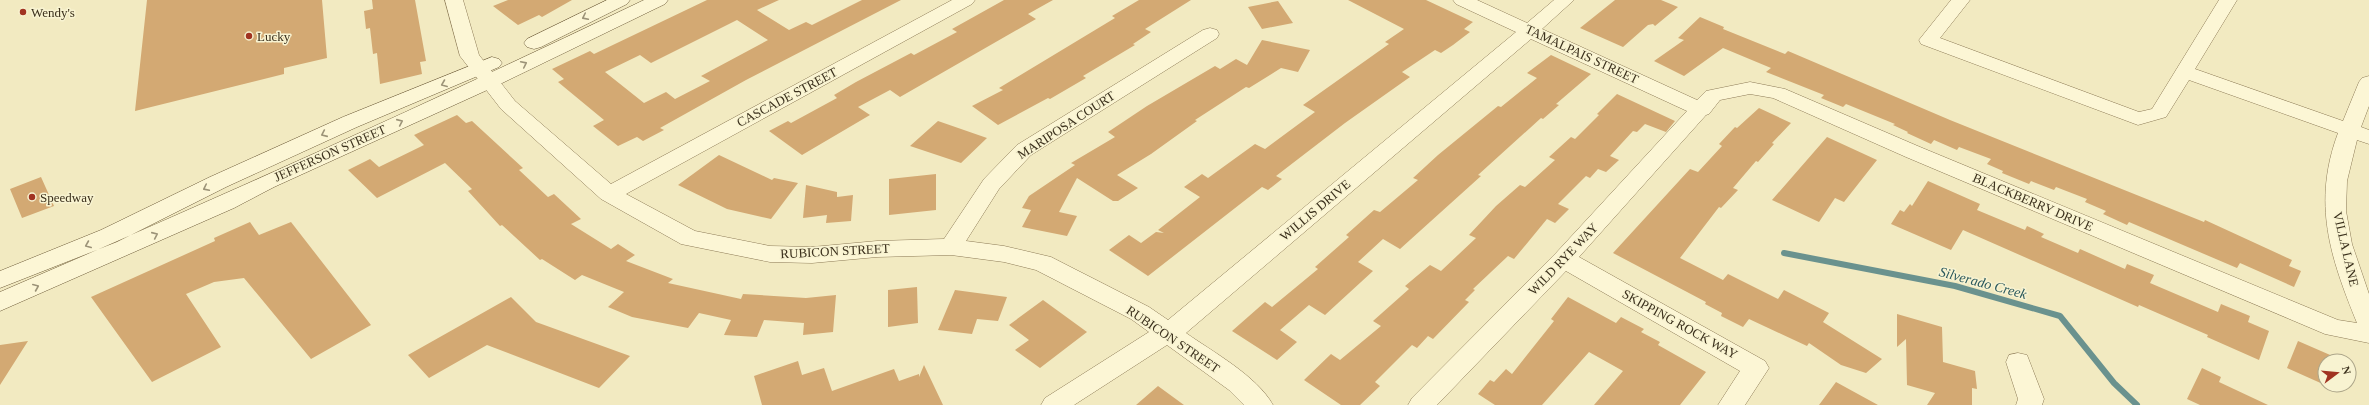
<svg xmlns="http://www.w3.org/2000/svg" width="2369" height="405" font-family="'Times New Roman',serif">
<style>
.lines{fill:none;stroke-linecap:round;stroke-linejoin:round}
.stream{stroke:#6a928e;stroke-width:6}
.building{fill:#d3a973;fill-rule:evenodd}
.street-casing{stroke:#8d7b57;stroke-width:1}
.secondary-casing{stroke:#6e5c3a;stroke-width:1}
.street{fill:#fcf6d5;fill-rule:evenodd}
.secondary{fill:#fcf6d5;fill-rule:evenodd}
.oneway{stroke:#9c9378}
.poi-dot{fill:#a13321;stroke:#f8f3d1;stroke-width:1.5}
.labels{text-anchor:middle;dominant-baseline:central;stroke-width:3;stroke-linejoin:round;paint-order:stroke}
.poi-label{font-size:13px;fill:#3b301c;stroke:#f8f3d1;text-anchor:start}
.street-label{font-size:13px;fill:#3b301c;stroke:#f8f3d1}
.water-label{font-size:14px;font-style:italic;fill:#2a585c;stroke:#f8f3d1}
</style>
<rect width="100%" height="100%" fill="#f2eac1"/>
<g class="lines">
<!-- stream -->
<path class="stream" d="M1784 253 1955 286 2060 316 2114 383 2137 405"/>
</g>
<!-- building -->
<path class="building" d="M147 0H322L327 58 284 68V74L135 111Z
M372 0H415L426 61 420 62 422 74 380 84 377 53 373 54 370 28 366 29 364 11 373 9Z
M508 0H572L542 17 539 15 518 25 493 6Z
M707 0H779L757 10 789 30 806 22 812 25 862 0H901L746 80 660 128 664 130 643 141 637 137 618 146 593 126 604 120 558 82 564 79 552 69 590 51 594 54ZM737 20 768 40 701 76 710 81 675 99 666 92 644 103 605 72 640 55 651 63Z
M1004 0H1053L1028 14 1036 19 900 97 890 90 858 107 870 115 802 155 769 131 788 121 791 123 837 98 834 95 856 82 911 53 914 55 957 32 952 29Z
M1139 0H1191L1145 29 1151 32 1133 44 1135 45 1083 76 1086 78 1050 99 1048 98 998 125 972 106 1003 90 999 88 1115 18 1112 16Z
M1348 0H1426L1473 22 1464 29 1470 32 1453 45 1441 53 1435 50 1402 72 1410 77 1345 123 1276 176 1282 179 1268 190 1262 187 1148 276 1109 250 1129 235 1141 243 1156 232 1164 233 1158 230 1200 197 1184 187 1202 174 1208 178 1255 144 1265 149 1315 112 1303 105 1389 44 1385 42 1404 29Z
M1615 0H1661L1678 7 1655 26 1653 24 1648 25 1623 47 1580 28Z
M1278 1 1293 23 1262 29 1248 7Z
M1700 17 1724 27 1723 29 1785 54 1788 51 1950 120 2204 222 2205 220 2292 260 2289 266 2301 271 2294 287 2240 263 2237 268 2129 222 2127 225 2103 214 2106 211 2085 202 2087 199 2056 187 2054 190 2031 181 2029 184 2002 173 2003 171 1987 164 1991 159 1959 147 1957 150 1934 140 1931 144 1907 133 1908 132 1893 125 1895 124 1846 104 1843 107 1821 98 1824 95 1766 72 1771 68 1723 48 1684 76 1654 61 1684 40 1678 38Z
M1262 40 1310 50 1298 72 1281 68 1249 88 1246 87 1195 120 1197 121 1151 154 1117 175 1138 188 1118 201H1113L1077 178 1059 212 1077 216 1067 236 1022 227 1031 210 1022 208 1029 196 1075 165 1071 163 1115 137 1108 132 1147 106 1215 66 1220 69 1236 59 1247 65Z
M1551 55 1591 74 1556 104 1559 105 1543 119 1541 118 1478 175 1481 176 1400 249 1383 239 1358 262 1373 271 1325 315 1309 305 1280 330 1297 342 1277 360 1232 331 1265 302 1272 307 1318 269 1315 267 1349 237 1346 235 1374 210 1380 212 1418 180 1413 178 1438 155 1498 106 1501 107 1537 78 1527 73Z
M1617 94 1675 121 1666 132 1645 124 1637 132 1633 131 1610 156 1619 160 1606 172 1598 169 1590 178 1586 176 1558 204 1569 209 1555 223 1547 219 1514 259 1508 256 1473 289 1475 290 1465 300 1469 302 1433 339 1428 336 1417 348 1412 345 1375 382 1380 386 1360 405H1341L1304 380 1331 354 1340 360 1381 326 1373 321 1409 289 1405 286 1430 265 1441 271 1476 238 1469 235 1496 206 1520 185 1525 187 1555 160 1549 157 1571 137 1575 139 1599 115 1597 114Z
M1759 108 1791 123 1772 143 1774 144 1758 162 1756 161 1733 188 1738 190 1721 208 1719 207 1680 258 1723 280 1728 274 1778 299 1784 290 1829 313 1823 322 1882 359 1866 373 1841 365 1809 343 1807 346 1749 319 1743 327 1721 316 1722 313 1705 304 1706 302 1613 253 1690 169 1698 172 1722 146 1719 144 1735 127 1737 128Z
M457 115 466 123 472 121 523 168 519 170 548 197 554 194 581 219 571 224 611 249 618 244 635 255 626 261 673 279 668 283 741 299 743 294 806 298 836 295 833 332 803 335 804 323 764 320 757 337 724 335 731 320 699 313 688 328 632 317 608 307 624 292 582 275 575 280 542 259 540 260 502 225 500 226 468 191 472 189 445 163 377 198 348 170 370 159 379 167 424 145 414 135Z
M938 121 987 138 961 163 910 146Z
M1827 137 1877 160 1844 202 1835 198 1819 222 1772 200Z
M719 155 772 180 774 178 798 183 771 219 727 209 678 185Z
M936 174V210L889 215V179Z
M41 177 54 206 22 218 10 189Z
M1928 181 1980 204 1977 210 2025 230 2027 226 2044 234 2041 237 2078 253 2080 249 2125 269 2127 264 2154 275 2150 283 2218 312 2221 304 2250 316 2248 322 2269 331 2259 360 2207 337 2208 335 2139 305 2138 307 1963 230 1951 250 1891 224 1900 210 1904 212 1910 204 1912 206Z
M806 185 837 192V197L853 195 851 221 826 223 827 215 803 218Z
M250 222 259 235 291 222 371 325 311 359 244 278 214 282 186 294 221 347 152 382 91 297 215 241 214 238Z
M917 287 918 323 888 327V290Z
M955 290 1007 297 998 321 977 319 972 334 938 330Z
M511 297 536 322 630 356 599 388 487 345 429 378 408 355Z
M1568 297 1616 323 1621 317 1644 329 1641 332 1660 342 1658 345 1706 372 1680 405H1594L1623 371 1589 352 1542 405H1495L1478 394 1490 380 1494 382 1506 369 1512 374 1554 321 1551 319Z
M1043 300 1087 332 1040 368 1015 350 1029 340 1009 325Z
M1897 314 1942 327 1943 362 1975 371 1977 389 1972 388V405H1927L1935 393 1907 385 1906 339 1897 347Z
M28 341 0 385V345Z
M2298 341 2344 361H2325V385L2287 368Z
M798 361 802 375 824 368 832 391 894 369 899 381 919 374V377L924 365 943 405H762L754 376Z
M2202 368 2221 377 2219 382 2268 405H2200L2187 399Z
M1836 382 1878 405H1819Z
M1158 386 1184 405H1136Z"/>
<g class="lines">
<!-- street casing -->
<g class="street-casing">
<path id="street" d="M445 0H463L479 55 515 101 611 184 952 0H975L972 4 626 194 695 231 770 246 812 247 877 241 944 239 984 179 1017 145 1203 30 1210 28 1217 30 1219 34 1217 38 1031 155 999 189 966 241 1004 246 1051 257 1149 307 1168 320 1516 32 1456 4 1453 0H1477L1527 23 1554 0H1574L1542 29 1697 100 1706 91 1750 82 1785 89 1920 147 2338 320 2357 323C2330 257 2312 203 2338 133L2189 80 2166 117 2138 125 1921 44 1919 40 1951 0H1970L1940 38 2139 112 2152 109 2219 0H2237L2195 69 2343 121 2359 82 2362 78 2369 76V106L2361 127 2369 130V144L2357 140 2347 181 2346 211 2352 244 2369 294V343L2325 334 1906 157 1773 98 1750 94 1720 100 1709 114 1706 115 1579 257 1765 361 1769 368 1745 405H1718L1740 371 1566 271 1437 405H1408L1412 398 1556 253 1687 111 1531 39 1186 333C1213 352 1257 376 1273 405H1244L1229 390 1167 345 1074 405H1041L1045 398 1149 332 1131 319 1036 270 1004 262 951 255 877 257 812 263 770 262 681 244 601 199 501 109 460 56Z
M2018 353 2027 355 2044 399 2042 405H2016L2018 399 2006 362 2009 355Z"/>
</g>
<!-- secondary casing -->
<g class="secondary-casing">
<path id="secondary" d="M607 0H630L627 4 541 47 534 49 527 47 524 43 527 39Z
M644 0H668L665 4 496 86 274 187 234 208 0 311V292C216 199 432 102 644 0Z
M492 57 499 59 502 63 499 67 357 127 226 187 117 242 0 288V271L101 230 210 177 343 117Z"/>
</g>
<!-- street -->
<use href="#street" class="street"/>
<!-- secondary -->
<use href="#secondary" class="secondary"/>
</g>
<!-- one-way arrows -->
<defs><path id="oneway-chevron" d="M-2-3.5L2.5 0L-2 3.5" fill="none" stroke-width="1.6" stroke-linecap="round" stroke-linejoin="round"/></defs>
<g class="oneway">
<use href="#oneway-chevron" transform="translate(585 17) rotate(154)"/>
<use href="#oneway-chevron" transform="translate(524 64) rotate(-26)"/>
<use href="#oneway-chevron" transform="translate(444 84) rotate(158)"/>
<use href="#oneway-chevron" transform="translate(400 122) rotate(-24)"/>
<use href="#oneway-chevron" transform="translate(324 134) rotate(156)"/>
<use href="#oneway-chevron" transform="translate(206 188) rotate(154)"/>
<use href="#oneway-chevron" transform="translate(155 235) rotate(-24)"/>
<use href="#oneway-chevron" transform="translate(88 245) rotate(157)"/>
<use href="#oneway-chevron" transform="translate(36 287) rotate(-23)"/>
</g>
<!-- markers -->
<g class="poi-dot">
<circle cx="23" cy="12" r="4"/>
<circle cx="249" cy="36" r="4"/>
<circle cx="32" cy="197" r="4"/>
</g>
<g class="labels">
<!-- poi labels -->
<g class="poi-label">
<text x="31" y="12">Wendy's</text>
<text x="257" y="36">Lucky</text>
<text x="40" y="197">Speedway</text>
</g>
<!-- street labels -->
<g class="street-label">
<text transform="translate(1582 54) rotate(25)">TAMALPAIS STREET</text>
<text transform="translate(787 97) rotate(-28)">CASCADE STREET</text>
<text transform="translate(1066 125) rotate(-33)">MARIPOSA COURT</text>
<text transform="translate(330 153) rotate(-24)">JEFFERSON STREET</text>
<text transform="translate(2033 202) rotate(23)">BLACKBERRY DRIVE</text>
<text transform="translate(1315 210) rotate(-40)">WILLIS DRIVE</text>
<text transform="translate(2346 249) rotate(77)">VILLA LANE</text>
<text transform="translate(835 251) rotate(-3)">RUBICON STREET</text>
<text transform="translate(1563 259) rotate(-46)">WILD RYE WAY</text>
<text transform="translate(1680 324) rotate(29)">SKIPPING ROCK WAY</text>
<text transform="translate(1173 339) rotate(34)">RUBICON STREET</text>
</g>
<!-- water labels -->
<g class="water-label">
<text transform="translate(1983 283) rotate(15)">Silverado Creek</text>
</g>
</g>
<!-- north arrow -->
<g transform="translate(2337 373) rotate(74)"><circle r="19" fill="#f8f3d1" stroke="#aca589"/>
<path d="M0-3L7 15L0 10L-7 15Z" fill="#a13321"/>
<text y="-6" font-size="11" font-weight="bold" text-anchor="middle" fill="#3b301c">N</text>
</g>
</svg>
